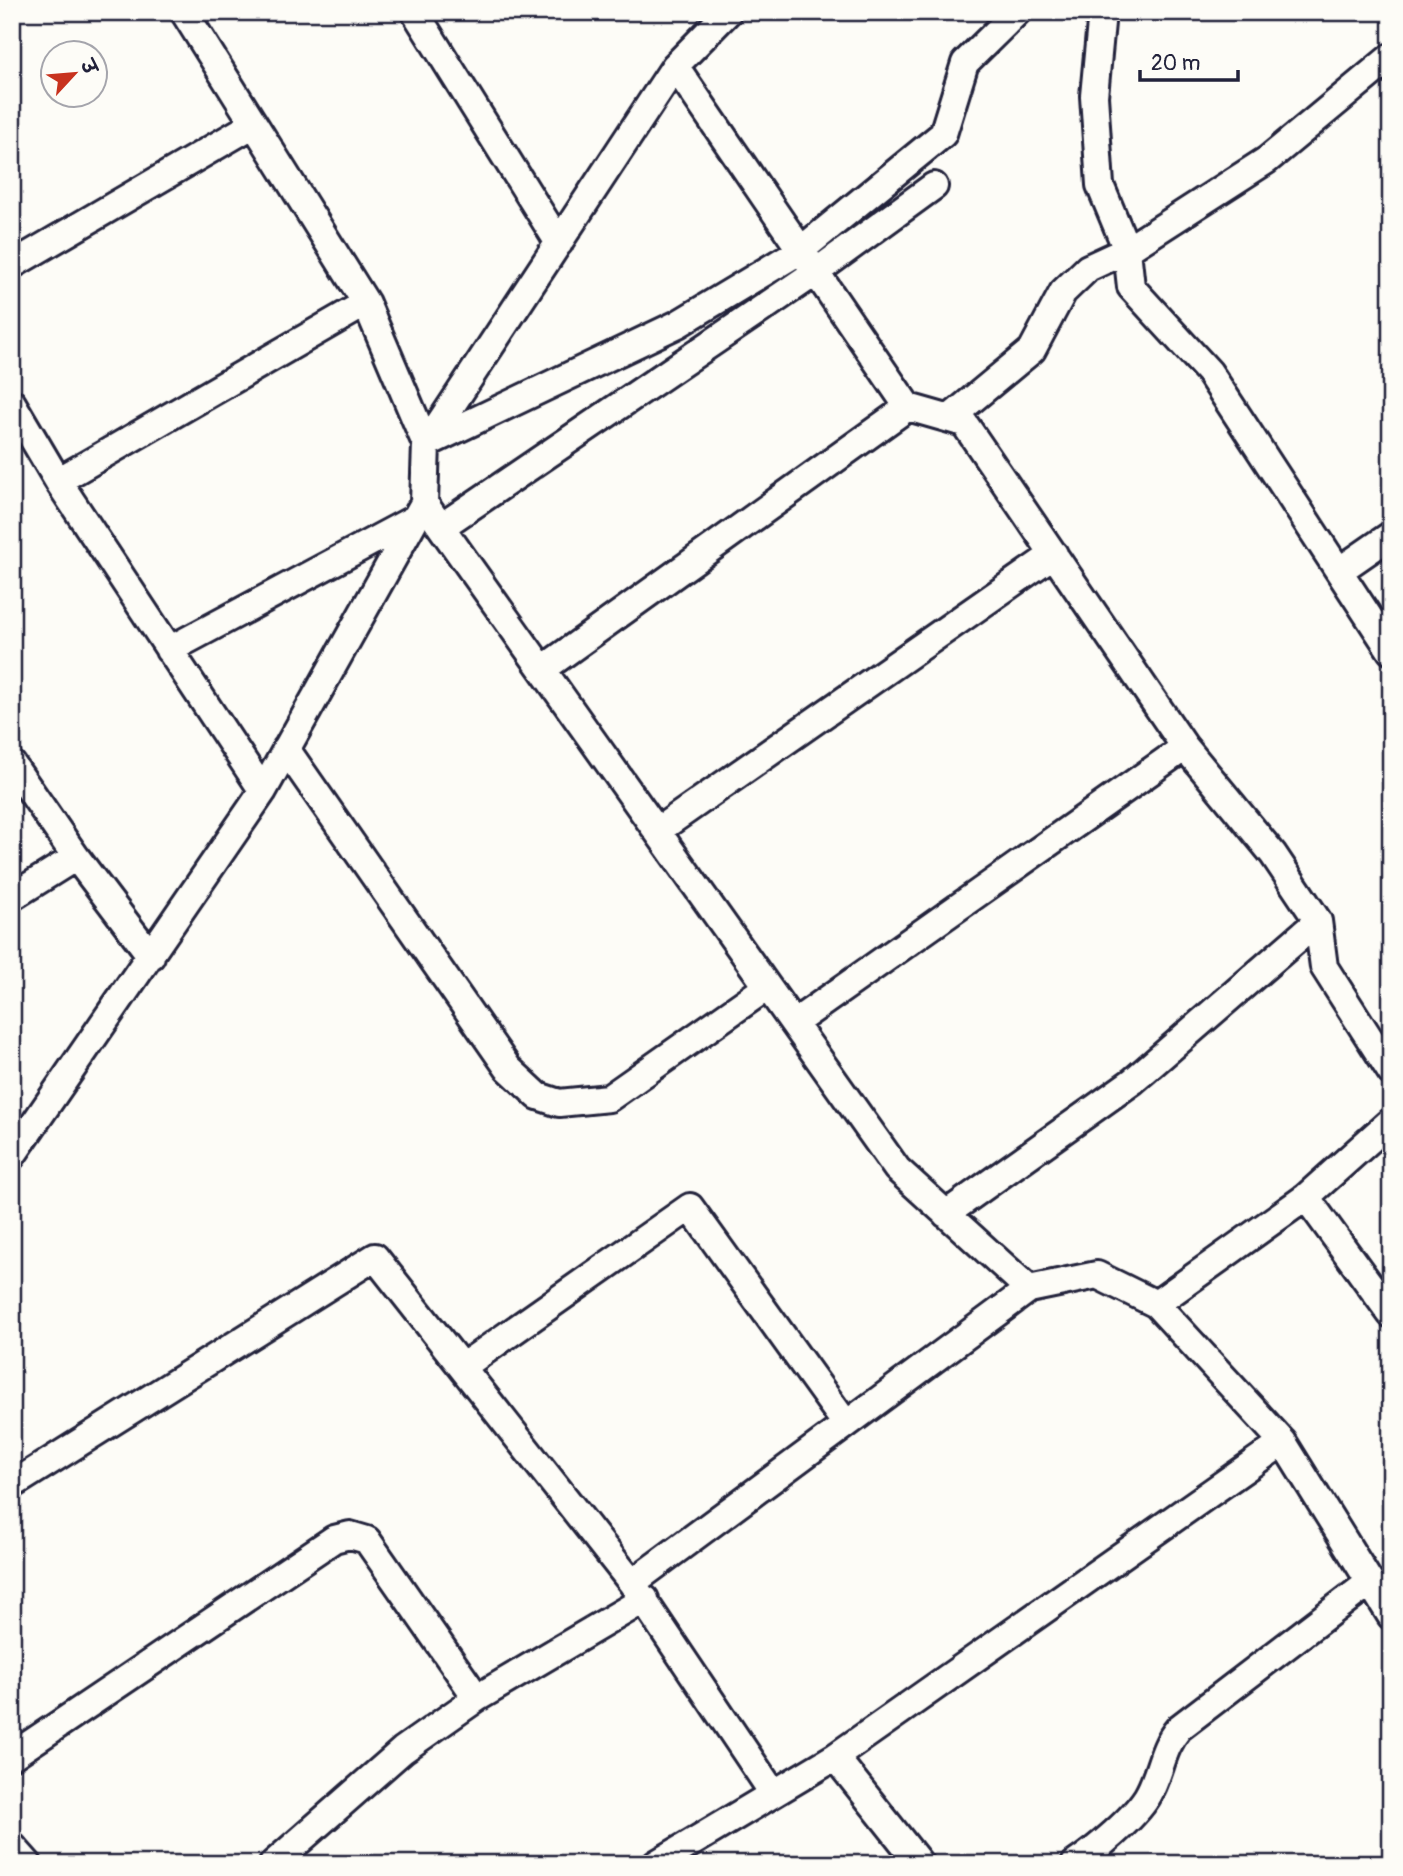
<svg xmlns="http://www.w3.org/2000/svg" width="1403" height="1876" font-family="Pangolin,'Playpen Sans Deva',sans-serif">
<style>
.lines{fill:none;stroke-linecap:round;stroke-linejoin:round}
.street-casing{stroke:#22223b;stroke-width:32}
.street{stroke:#fdfcf7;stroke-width:26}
</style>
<rect width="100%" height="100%" fill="#fdfcf7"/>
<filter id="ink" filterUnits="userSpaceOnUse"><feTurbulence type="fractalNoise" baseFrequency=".0143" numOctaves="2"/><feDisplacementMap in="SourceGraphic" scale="14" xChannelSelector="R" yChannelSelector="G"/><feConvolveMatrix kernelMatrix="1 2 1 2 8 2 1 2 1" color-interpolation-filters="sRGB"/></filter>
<g filter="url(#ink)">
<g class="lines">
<!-- street casing -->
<g class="street-casing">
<path id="street" d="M184 12 366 303 426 444 678 324 801 250 943 134 965 63 1017 12
M415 12 559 243
M1102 12 1094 96 1100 185 1127 250 1131 287 1209 372 1391 651
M675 66 908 407 964 423 1185 747 1273 854 1318 921 1324 967 1391 1072
M12 265 254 124
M12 403 58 481 263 791
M950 418 1032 350 1063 292 1088 268 1127 250 1267 160 1391 57
M58 481 366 303
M424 503 897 1169 1029 1289
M441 527 816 272 934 186
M1339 571 1391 535
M169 650 414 519
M543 669 908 407
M286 749 508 1068 538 1096 559 1103 609 1098 767 987
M12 764 76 857 151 956
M657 831 1054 554
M12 897 76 857
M794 1023 1185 747
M12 1156 263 791 424 503 426 444 675 66 728 12
M1306 1197 1391 1314
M946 1214 1133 1081 1318 921
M1156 1304 1306 1197 1391 1121
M462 1367 690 1207 846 1424
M12 1485 375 1257 632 1583
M12 1756 334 1539 350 1535 367 1540 477 1698
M835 1757 920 1864
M773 1793 632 1583 1029 1289 1097 1275 1156 1304 1283 1442 1391 1616
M12 1846 28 1864
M273 1864 403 1750 477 1698 645 1599
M656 1864 835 1757 1283 1442
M1075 1864C1097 1849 1133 1819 1147 1797 1161 1774 1161 1749 1179 1728L1370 1582"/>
</g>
<!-- street -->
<use href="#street" class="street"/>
</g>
</g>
<!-- margin -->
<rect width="1403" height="1876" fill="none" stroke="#fdfcf7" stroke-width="42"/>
<rect x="21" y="21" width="1361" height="1834" fill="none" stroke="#22223b" stroke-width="2.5" filter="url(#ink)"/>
<!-- north arrow -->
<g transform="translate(74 74) rotate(64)"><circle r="33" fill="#fdfcf7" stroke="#a5a5ac" stroke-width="2"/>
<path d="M0-5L12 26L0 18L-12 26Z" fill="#c8321e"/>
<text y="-10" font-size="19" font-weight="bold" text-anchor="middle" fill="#22223b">उ</text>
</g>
<!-- scale -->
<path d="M1140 70v10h98v-10" fill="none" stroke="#22223b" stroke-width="3.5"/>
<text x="1151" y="70" font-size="21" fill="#22223b" stroke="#fdfcf7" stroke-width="5" paint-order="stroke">20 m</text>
</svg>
